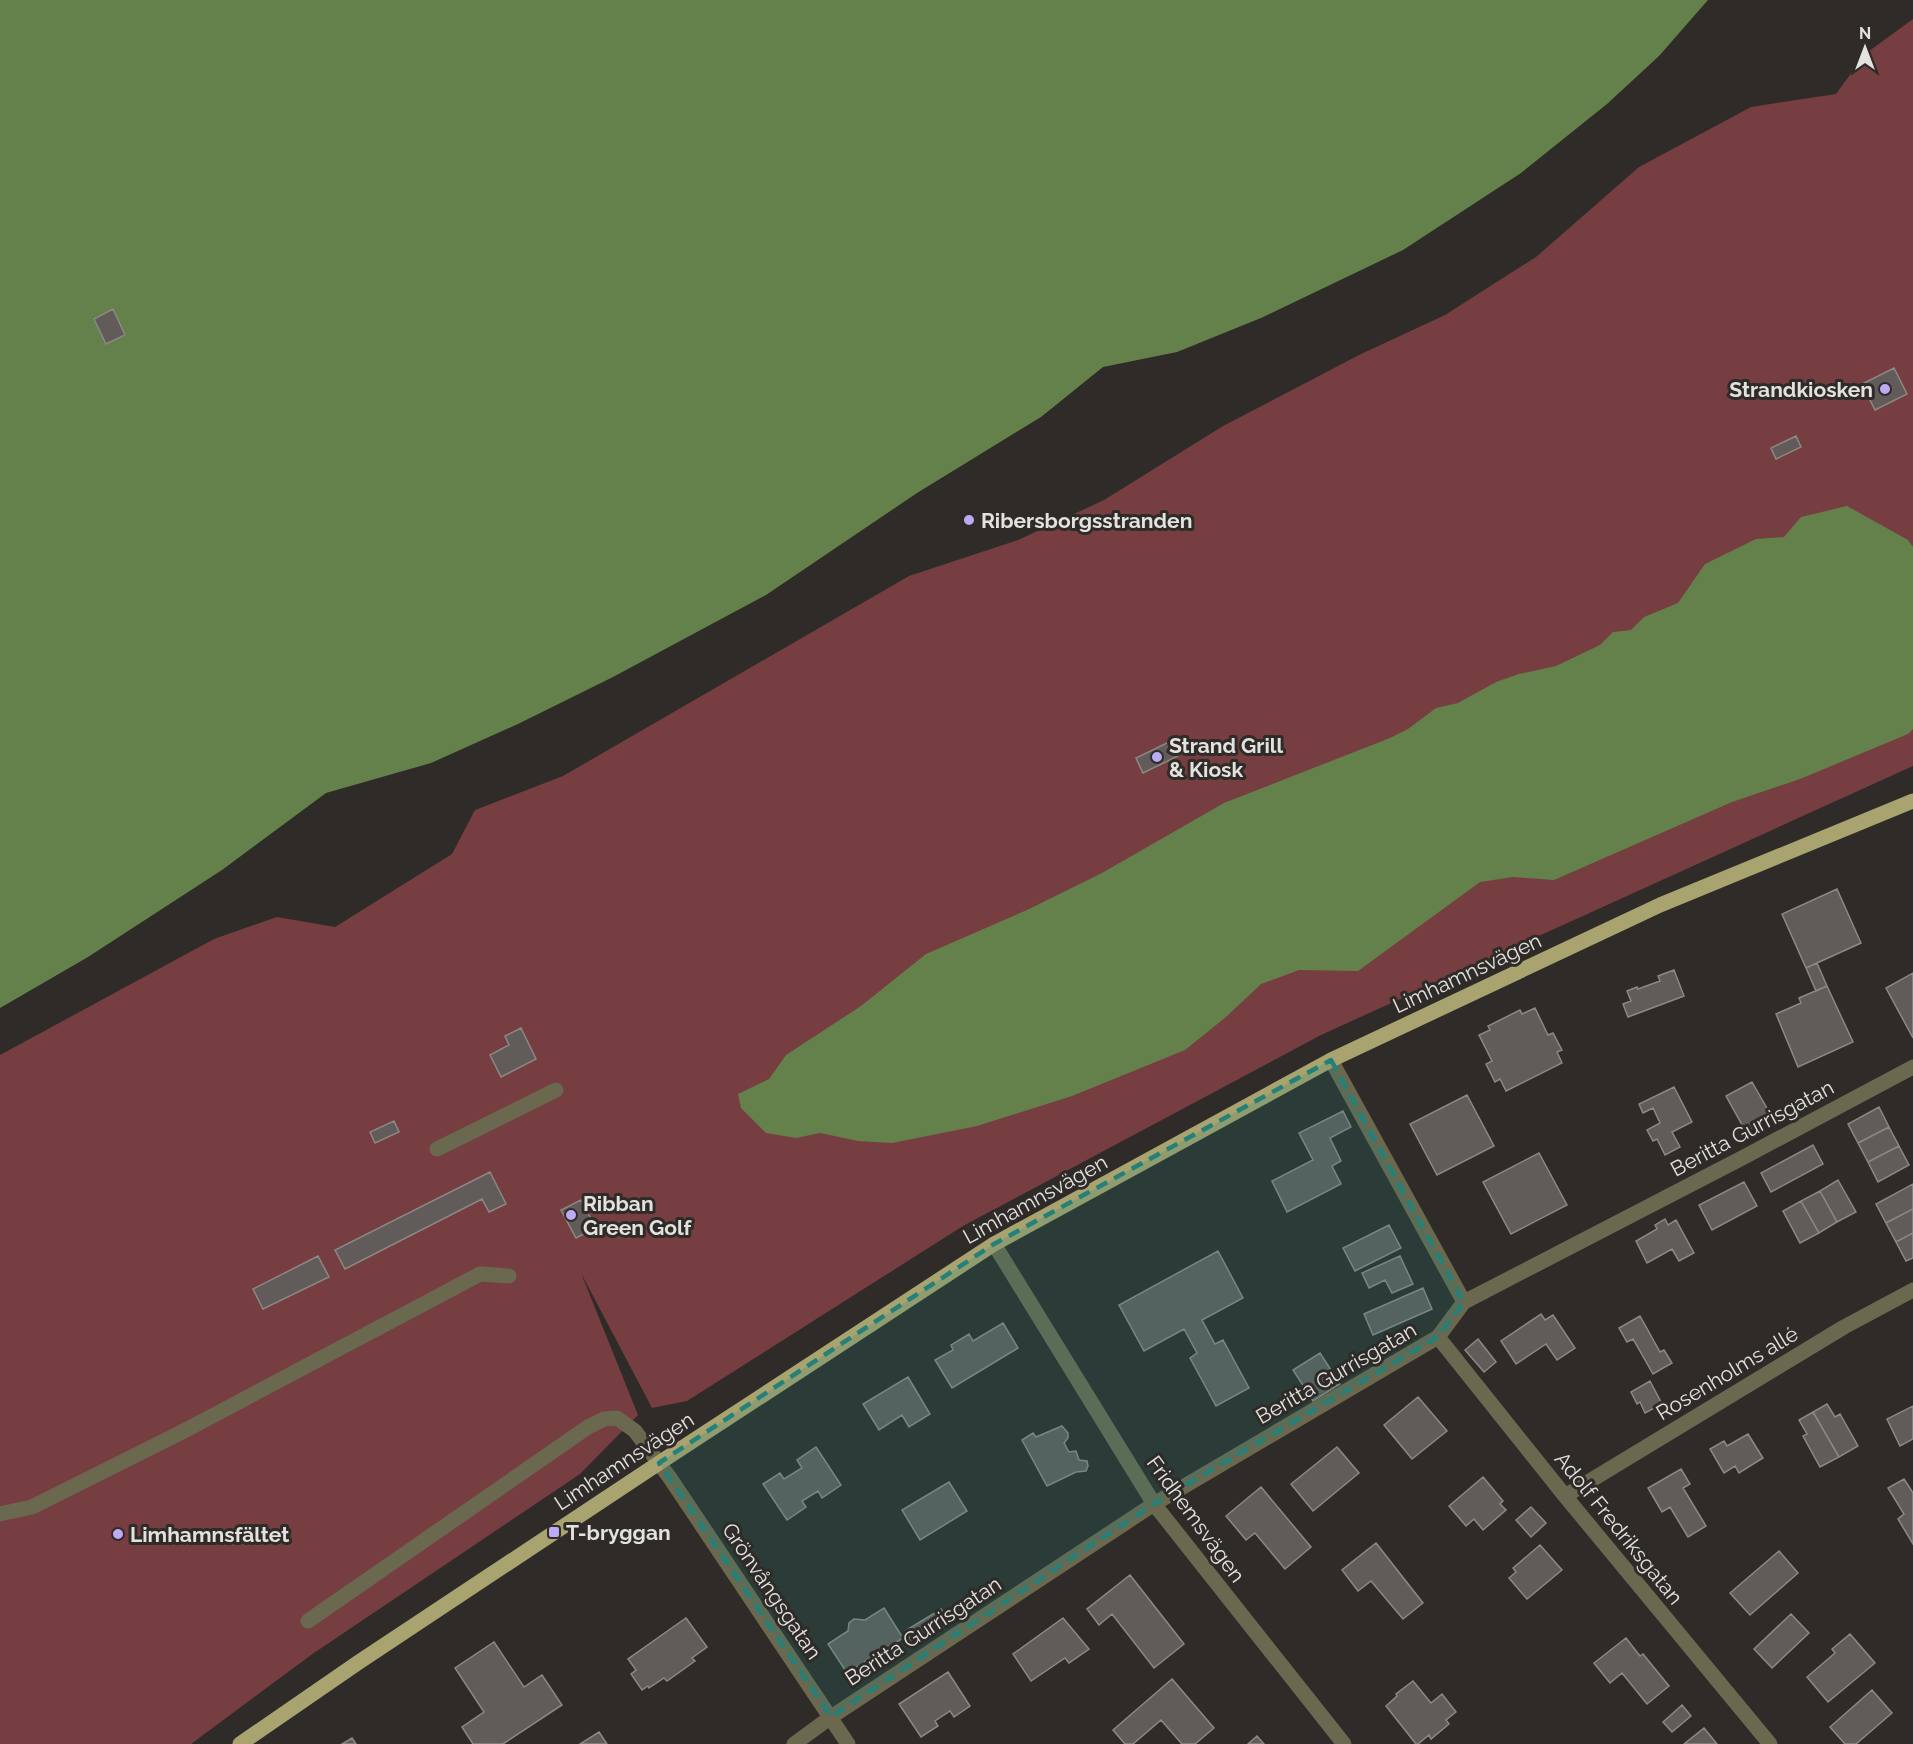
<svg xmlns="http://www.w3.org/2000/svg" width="1913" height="1744" font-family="Raleway,sans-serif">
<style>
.green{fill:#763e40}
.water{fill:#65814b}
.building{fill:#615c5a;stroke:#8d8886;stroke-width:1.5}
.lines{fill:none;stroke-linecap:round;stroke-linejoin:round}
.minor{stroke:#6a684f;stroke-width:15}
.major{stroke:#a9a36f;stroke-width:15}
.marked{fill:#248179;fill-opacity:0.2;stroke:#248179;stroke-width:4.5;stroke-dasharray:12 8;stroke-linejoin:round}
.poi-dot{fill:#bcaaf5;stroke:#2e2b28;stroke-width:2}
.labels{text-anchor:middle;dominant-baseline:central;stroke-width:6;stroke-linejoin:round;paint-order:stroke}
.poi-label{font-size:21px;font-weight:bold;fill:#e3e2df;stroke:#2e2b28;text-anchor:start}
.street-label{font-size:21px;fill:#e3e2df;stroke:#2e2b28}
</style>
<rect width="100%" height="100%" fill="#2e2b28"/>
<!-- green -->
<path class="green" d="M1913 19V766L1321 1035 963 1226 687 1401 652 1408 581 1273 638 1415 580 1474 311 1655 191 1744H0V1055L214 939 277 917 335 927 452 854 475 810 563 776 909 576 1018 540 1104 500 1223 426 1361 354 1445 315 1536 257 1639 167 1751 107 1836 94 1865 54Z"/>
<!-- water -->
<path class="water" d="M0 0H1708L1659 56 1607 104 1521 173 1403 250 1261 318 1177 352 1103 367 1041 417 917 493 766 595 613 677 518 724 431 763 326 793 222 870 88 957 0 1008Z
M1847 506 1908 540 1913 547V729L1908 734 1800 779 1732 802 1554 880 1513 877 1480 882 1358 971 1299 970 1261 984 1226 1017 1185 1050 1072 1096 977 1126 892 1143 858 1141 820 1133 796 1138 766 1133 741 1108 738 1094 769 1079 786 1055 861 1006 926 954 1027 910 1102 873 1224 803 1390 738 1408 729 1436 708 1458 703 1496 682 1519 674 1556 666 1600 645 1613 632 1631 630 1644 617 1678 603 1705 564 1756 539 1784 537 1801 517Z"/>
<!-- building -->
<path class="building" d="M113 309 125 335 106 344 94 319Z
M1894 368 1907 394 1875 410 1862 384Z
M1796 436 1801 447 1776 459 1771 448Z
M1171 741 1178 756 1143 773 1136 758Z
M1837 889 1861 943 1806 968 1782 914Z
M1817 963 1827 986 1816 991 1806 968Z
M1674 970 1684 996 1628 1017 1623 1004 1631 1001 1627 991 1637 987 1638 989 1660 981 1658 976Z
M1913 973V1038L1886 988Z
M1827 986 1853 1042 1798 1067 1776 1014 1801 1003 1799 998Z
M1535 1008 1548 1035 1553 1033 1562 1050 1557 1052 1562 1063 1506 1091 1500 1079 1495 1082 1486 1064 1492 1061 1479 1035 1490 1030 1488 1026 1520 1010 1522 1014Z
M521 1028 536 1059 501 1077 490 1055 509 1045 505 1036Z
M1752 1082 1772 1117 1746 1132 1726 1096Z
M1674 1087 1692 1122 1672 1132 1680 1147 1665 1155 1657 1139 1653 1141 1647 1130 1660 1123 1653 1108 1643 1113 1639 1104Z
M1467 1095 1494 1146 1437 1175 1410 1124Z
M1879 1107 1889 1127 1858 1143 1848 1124Z
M1343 1111 1351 1127 1330 1138 1341 1161 1332 1166 1341 1184 1287 1212 1272 1181 1313 1160 1299 1133Z
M394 1121 399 1132 375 1143 370 1132Z
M1889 1127 1899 1146 1868 1162 1858 1143Z
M1813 1145 1823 1164 1771 1192 1761 1173Z
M1899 1146 1909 1165 1878 1182 1868 1162Z
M1539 1153 1567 1205 1511 1234 1483 1182Z
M490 1172 506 1204 489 1212 482 1199 345 1269 335 1250Z
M1838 1180 1856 1212 1837 1222 1820 1191Z
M1744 1182 1757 1206 1712 1230 1699 1205Z
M1913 1184V1209L1886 1223 1876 1204Z
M1820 1191 1837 1222 1819 1233 1801 1201Z
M581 1200 596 1228 576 1238 561 1210Z
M1801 1201 1819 1233 1800 1243 1783 1211Z
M1913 1209V1233L1896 1242 1886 1223Z
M1665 1219 1668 1225 1676 1220 1694 1253 1679 1261 1672 1249 1647 1263 1636 1241 1657 1229 1655 1225Z
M1389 1225 1401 1248 1355 1271 1343 1248Z
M1913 1233V1258L1906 1261 1896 1242Z
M1218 1251 1243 1298 1202 1320 1215 1344 1223 1340 1249 1388 1216 1406 1190 1358 1197 1353 1184 1329 1144 1351 1119 1305Z
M318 1256 329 1277 263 1309 253 1289Z
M1400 1256 1413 1284 1392 1293 1385 1280 1369 1288 1362 1273Z
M1423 1288 1432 1309 1373 1335 1364 1314Z
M1541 1314 1545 1320 1553 1315 1575 1348 1557 1360 1546 1344 1516 1364 1501 1341Z
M1640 1316 1660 1352 1664 1350 1672 1363 1653 1374 1633 1339 1627 1342 1619 1328Z
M1003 1323 1018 1348 952 1388 935 1360 953 1350 951 1345 969 1334 973 1341Z
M1478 1339 1496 1362 1484 1372 1465 1350Z
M1320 1353 1340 1384 1313 1401 1293 1370Z
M908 1377 930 1414 909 1427 902 1415 879 1430 863 1404Z
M1650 1381 1662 1404 1645 1413 1640 1402 1637 1404 1631 1392Z
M1418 1397 1447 1431 1412 1459 1384 1425Z
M1827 1404 1835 1417 1840 1414 1858 1446 1839 1457 1813 1412Z
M1913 1406V1439L1900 1446 1887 1419Z
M1813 1412 1839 1457 1820 1467 1803 1436 1807 1434 1799 1420Z
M1062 1426 1068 1433V1438L1064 1443 1069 1452 1076 1451 1079 1460 1087 1461 1088 1466 1086 1471 1076 1472 1047 1486 1022 1440 1033 1433 1036 1437Z
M1748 1434 1763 1458 1739 1473 1735 1466 1724 1473 1710 1449 1724 1441 1727 1446Z
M816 1447 841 1485 822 1498 818 1491 802 1501 806 1507 787 1520 763 1484 780 1473 784 1479 802 1468 797 1460Z
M1337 1447 1359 1473 1313 1511 1291 1484Z
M1681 1469 1690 1484 1683 1488 1706 1526 1688 1537 1670 1507 1662 1512 1648 1488Z
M1483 1477 1503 1501 1500 1504 1506 1510 1483 1530 1474 1519 1466 1526 1449 1506Z
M1904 1479 1913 1493V1544L1898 1519 1904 1514 1888 1488Z
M949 1482 967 1511 920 1540 902 1510Z
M1261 1487 1311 1547 1285 1569 1255 1533 1246 1540 1226 1516Z
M1531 1507 1546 1523 1531 1537 1516 1520Z
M1376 1543 1423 1603 1403 1619 1371 1581 1358 1591 1342 1570Z
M1540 1545 1562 1570 1527 1599 1509 1578 1516 1572 1513 1568Z
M1779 1551 1798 1573 1750 1615 1730 1593Z
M1130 1575 1184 1644 1154 1668 1112 1614 1099 1625 1087 1609Z
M884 1608 903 1638 847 1673 828 1644 848 1631 849 1623 854 1619 865 1620Z
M941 1609 950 1623 914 1645 905 1631Z
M1791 1614 1809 1633 1772 1668 1754 1649Z
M686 1618 707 1647 692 1658 695 1661 667 1681 664 1678 649 1688 648 1686 642 1690 631 1674 636 1670 628 1659Z
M1063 1618 1089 1649 1069 1663 1065 1658 1031 1681 1013 1654Z
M1850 1634 1875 1663 1828 1702 1807 1677 1835 1653 1832 1649Z
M1626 1638 1640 1656 1643 1654 1669 1686 1647 1704 1622 1673 1610 1683 1594 1663Z
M494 1642 524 1687 542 1675 562 1705 503 1744H473L462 1727 484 1712 455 1668Z
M948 1672 970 1706 954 1717 950 1711 935 1721 938 1726 921 1737 899 1704Z
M1172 1679 1214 1728 1195 1744H1182L1161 1720 1133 1744H1125L1113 1730Z
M1413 1681 1431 1703 1442 1694 1456 1712 1446 1720 1449 1724 1431 1739 1429 1735 1418 1744H1416L1386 1706 1397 1696 1396 1694Z
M1872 1690 1892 1713 1856 1744H1845L1830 1727Z
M1682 1705 1691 1716 1672 1732 1663 1722Z
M1704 1728 1717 1744H1684Z
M599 1732 607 1744H580Z
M1257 1736 1264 1744H1248Z
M352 1738 356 1744H342Z"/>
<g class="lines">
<!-- minor -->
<path class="minor" d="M1331 1060 1464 1302
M437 1149 556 1090
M994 1244 1154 1504 1344 1744
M1438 1337 1565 1496 1770 1744
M1565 1496 1844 1327 1913 1290
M0 1514 32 1507 182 1432 480 1274 509 1276
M308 1621 588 1427 604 1419 617 1418 635 1431 670 1478 848 1744
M794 1744 831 1717 1154 1504 1438 1337 1464 1302 1744 1157 1913 1067"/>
<!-- major -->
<path class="major" d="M240 1744 359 1662 659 1463 994 1244 1331 1060 1660 905 1913 801"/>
</g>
<!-- marked area -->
<path class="marked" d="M1331 1060 1464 1302 1438 1337 1154 1504 831 1717 659 1463 994 1244Z"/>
<!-- markers -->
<g class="poi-dot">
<circle cx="1885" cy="389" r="6"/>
<circle cx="969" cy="520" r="6"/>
<circle cx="1157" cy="757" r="6"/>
<circle cx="571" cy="1215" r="6"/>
<rect x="548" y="1526" width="12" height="12" rx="3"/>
<circle cx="118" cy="1534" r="6"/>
</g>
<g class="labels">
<!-- poi labels -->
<g class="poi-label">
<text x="1873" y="389" text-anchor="end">Strandkiosken</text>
<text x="981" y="520">Ribersborgsstranden</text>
<text x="1169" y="745">Strand Grill<tspan x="1169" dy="24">&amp; Kiosk</tspan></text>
<text x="583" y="1203">Ribban<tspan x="583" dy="24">Green Golf</tspan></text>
<text x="566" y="1532">T-bryggan</text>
<text x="130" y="1534">Limhamnsfältet</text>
</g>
<!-- street labels -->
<g class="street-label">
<text transform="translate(1467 973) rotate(-25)">Limhamnsvägen</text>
<text transform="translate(1752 1128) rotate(-28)">Beritta Gurrisgatan</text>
<text transform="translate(1035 1199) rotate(-29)">Limhamnsvägen</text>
<text transform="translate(1336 1373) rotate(-30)">Beritta Gurrisgatan</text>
<text transform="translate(1727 1373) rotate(-31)">Rosenholms allé</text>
<text transform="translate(624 1461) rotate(-33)">Limhamnsvägen</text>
<text transform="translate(1196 1519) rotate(54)">Fridhemsvägen</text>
<text transform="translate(1619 1528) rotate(51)">Adolf Fredriksgatan</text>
<text transform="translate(772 1591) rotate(56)">Grönvångsgatan</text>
<text transform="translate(923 1631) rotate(-33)">Beritta Gurrisgatan</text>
</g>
</g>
<!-- north arrow -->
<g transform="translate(1865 48)" stroke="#2e2b28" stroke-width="4.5" paint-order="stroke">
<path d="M0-4.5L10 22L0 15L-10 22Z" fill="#e3e2df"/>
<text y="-9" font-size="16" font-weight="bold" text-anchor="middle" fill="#e3e2df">N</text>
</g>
</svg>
